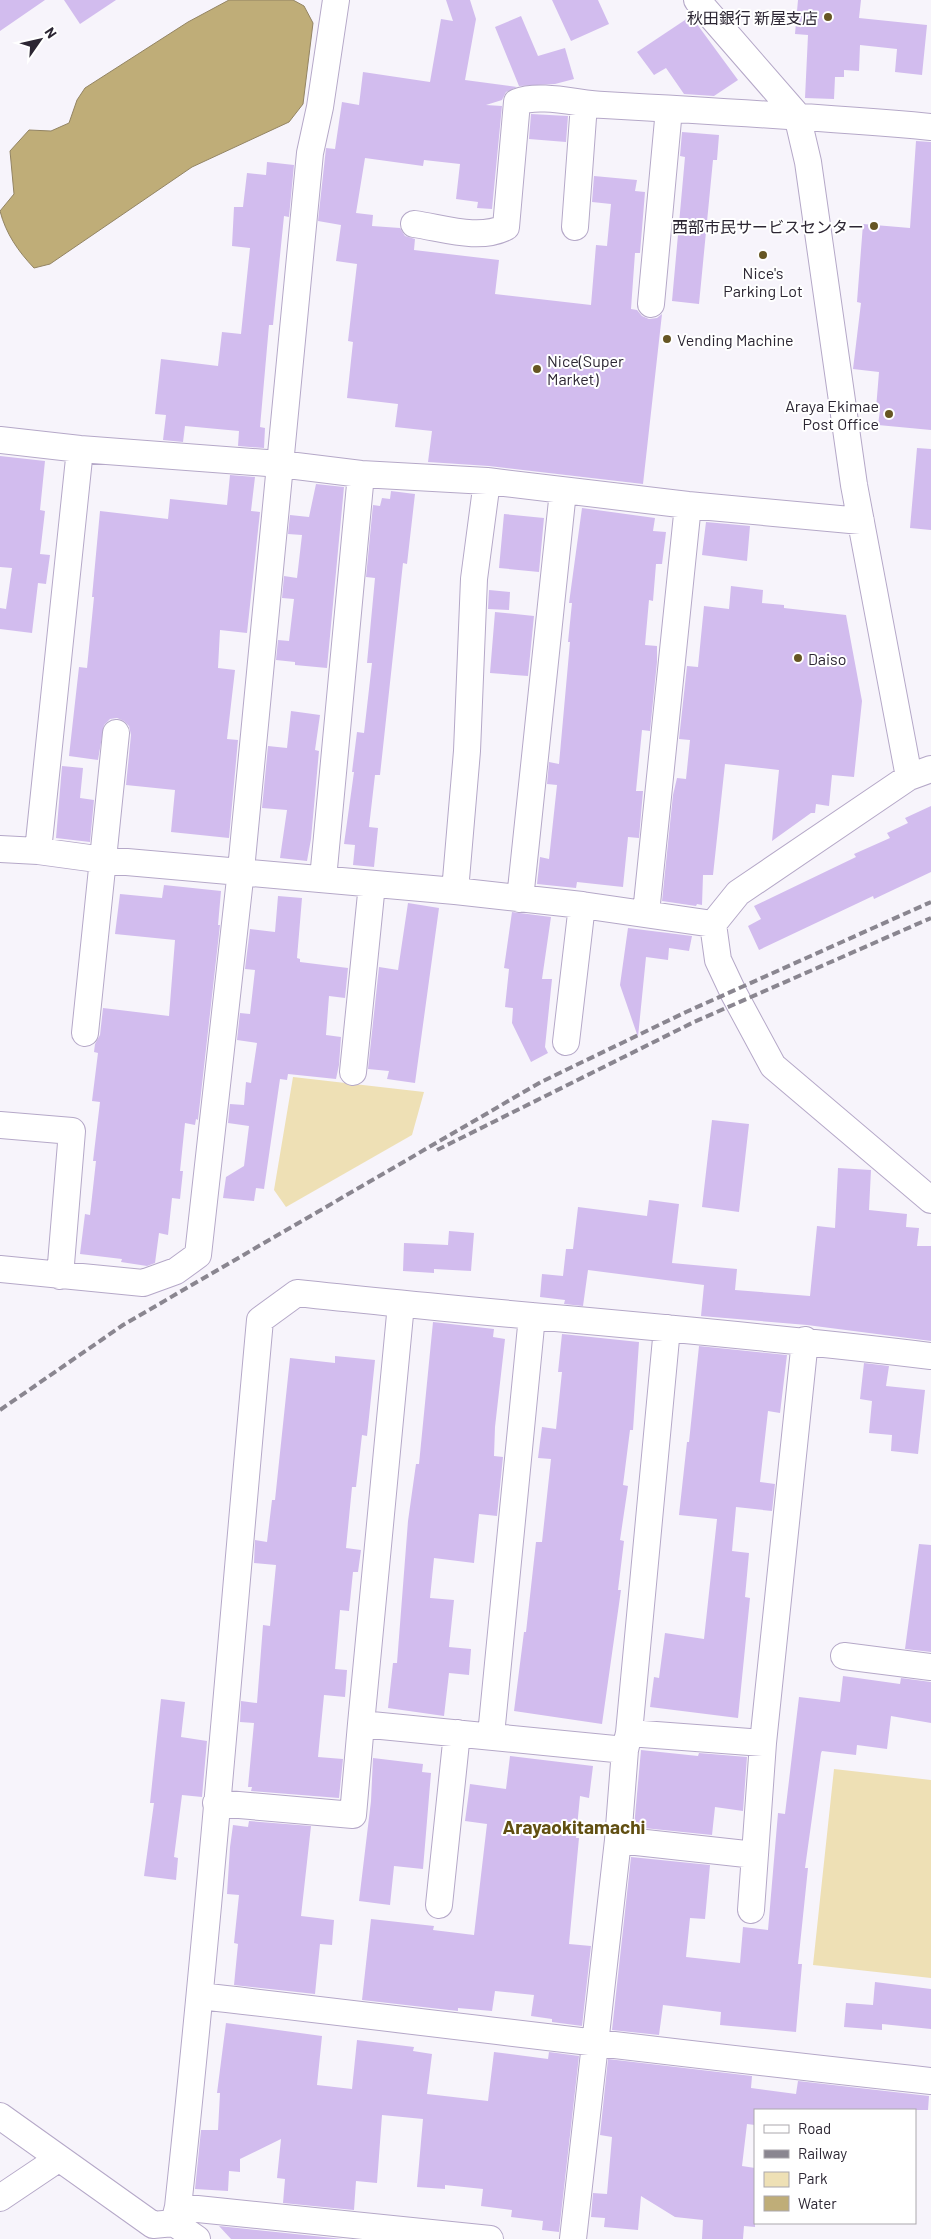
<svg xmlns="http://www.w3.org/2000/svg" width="931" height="2239" font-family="Barlow,'Noto Sans JP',sans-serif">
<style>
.green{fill:#eee0b5}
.water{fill:#bfad78;stroke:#938463}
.building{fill:#d2bcee}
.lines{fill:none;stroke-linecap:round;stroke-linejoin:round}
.minor-casing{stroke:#b5a8c8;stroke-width:28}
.minor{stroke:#fff;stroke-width:26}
.rail{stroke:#8a8690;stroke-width:4;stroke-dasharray:8 4;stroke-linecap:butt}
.poi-dot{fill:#665623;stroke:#fff;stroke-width:2}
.labels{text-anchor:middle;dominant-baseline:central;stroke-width:4;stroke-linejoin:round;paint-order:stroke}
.poi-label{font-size:16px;fill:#2c2633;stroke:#fff;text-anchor:end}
.quarter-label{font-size:19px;font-weight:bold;fill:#614f12;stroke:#fff}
</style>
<rect width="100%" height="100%" fill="#f7f4fb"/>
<!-- green -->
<path class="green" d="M293 1077 424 1092 412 1135 286 1207 274 1190Z
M834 1769 931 1780V1978L813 1965Z"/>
<!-- water -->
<path class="water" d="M229 0H293L304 6 313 23 303 104 289 122 192 167 50 264 34 268C18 251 6 234 0 211L14 194 10 151 29 130 51 131 69 123 77 100 85 88 188 22Z"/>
<!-- building -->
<path class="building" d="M0 0H45L0 31Z
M64 0H116L80 24Z
M446 0H470L476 19 465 80 517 87 506 92 502 100 486 105 502 106 492 209 477 208 478 202 456 199 460 164 424 160 423 166 365 158 356 213 373 215 372 226 400 228 405 236 415 239 414 250 499 260 495 294 591 305 596 245 607 246 611 204 592 202 594 176 637 180 635 191 645 192 640 253H635L631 309 637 310 642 316 649 319 657 318 662 314 643 484 489 466 428 462 432 431 395 427 398 404 347 398 353 342 348 341 357 264 336 261 341 225 318 221 326 148 335 149 342 102 359 105 363 72 430 82 441 19 453 21Z
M552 0H598L609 24 571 41Z
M798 0H861L859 18 927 25 922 75 895 72 897 49 860 45 859 71 844 70V77H835L834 99 805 98 808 35 795 34Z
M521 16 538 56 565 48 574 79 555 84 519 86 495 27Z
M691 16 738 80 714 96 684 94 666 68 654 75 637 52Z
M531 114 568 116 566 142 529 139Z
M682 132 719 135 717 160H713L699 304 672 301 685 157 680 156Z
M916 141 931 142V430L878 425 880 410 876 409 879 372 853 369 861 303 857 302 863 224 910 228Z
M267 162 294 165 289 217 284 216 273 325H269L260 427 265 428 264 448 238 446 239 431 185 426 183 442 163 440 166 415 155 414 161 359 218 366 222 332 241 334 250 248 232 246 234 207H243L247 173 266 175Z
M917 448 931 449V530L910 528Z
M0 456 45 461 40 510 45 511 40 554 50 555 46 584 38 583 32 633 0 629V608L6 609 12 568 0 567Z
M230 475 255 477 251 511 260 512 247 633 220 630 218 668 235 670 227 739 238 740 229 838 171 832 175 790 126 785 131 735 129 726 124 721 117 718 110 719 104 725 98 760 69 756 79 667 87 668 94 597H92L100 511 168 519 170 499 227 505Z
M316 484 344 487 327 668 295 665V662L276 660 278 640 289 641 294 599 282 598 284 576 297 578 302 535 288 534 290 515 309 517Z
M391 491 415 494 407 564 403 563 380 775H375L369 827 378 828 374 867 353 865 355 845 344 844 354 772H352L357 732 364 733 372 663H367L375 578 366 577 373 505 380 506 382 498 390 499Z
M582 508 655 518 653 531 666 532 662 564H656L653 601 649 600 645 645 657 646V662L650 731 642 730 636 791H643L639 838 628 837 623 887 577 882 576 888 537 884 540 857 549 859 557 785 547 784 549 762 559 764 570 642H568L572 603H569Z
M504 514 544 518 539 572 499 568Z
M706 522 750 526 747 561 702 555Z
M731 586 763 590 762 603 784 605V608L846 615 862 701 854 777 832 775 829 806 816 804 815 813H811L772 841 779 770 725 764 713 875H703L702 905 697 904 696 906 662 901 673 795 677 778 686 779 690 740 679 739 687 666 698 667 704 606 729 609Z
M489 590 510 592 509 610 488 609Z
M495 612 534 616 528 676 490 673Z
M291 711 320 715 315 750 319 751 311 839 307 861 280 858 287 810 262 808 268 746 287 748Z
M62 766 83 768 80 798 94 800 90 842 56 838Z
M931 806V872L874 899 873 896 759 950 748 926 761 919 754 906 856 857 854 854 890 838 887 833 908 823 905 818Z
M164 885 221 891 218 925H220L198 1120 196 1119 195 1125 185 1123 180 1171H183L180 1199 172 1198 168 1235 159 1233 155 1263 147 1266 121 1262 122 1259 80 1254 85 1214 90 1215 96 1161H93L100 1102 92 1101 98 1053 94 1052 95 1044 100 1035 103 1008 169 1016 175 940 115 934 120 894 162 898Z
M278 896 302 898 297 958 300 959V962L348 968 345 998 329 996 326 1035 341 1037 339 1065 336 1079 288 1074 287 1080 280 1079 264 1189 256 1188 254 1201 223 1198 226 1177 244 1166 249 1126 228 1123 230 1104 244 1105 246 1082 251 1083 257 1043 237 1040 240 1013 250 1014 255 970 245 969 250 929 275 932Z
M408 903 439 908 415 1083 387 1079 389 1071 368 1069 379 967 398 970Z
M512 912 551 917 542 979H552L545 1047 548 1053 531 1062 512 1023 513 1008 505 1007 509 969 504 968Z
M628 928 692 936 689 951 669 948 668 960 646 957 638 1037 620 985Z
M712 1120 749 1124 739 1212 702 1207Z
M838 1168 871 1170 869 1210 907 1214 906 1227 919 1228 917 1246H931V1341L807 1325 701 1316 704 1285 588 1270 583 1306 564 1304 565 1300 540 1297 542 1274 563 1276 566 1249H573L578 1207 647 1216 649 1200 679 1204 672 1263 737 1269 735 1290 810 1296 817 1226 835 1228Z
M449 1231 474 1233 471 1271 434 1269V1273L403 1271 404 1243 448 1245Z
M433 1322 494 1329 493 1337 505 1339 495 1427 494 1456 503 1457 497 1516 479 1514 474 1563 434 1558 430 1598 454 1600 449 1647 471 1649 469 1675 449 1673 444 1716 388 1708 393 1663H397L408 1521 416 1464H419Z
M562 1334 639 1342 633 1430H630L623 1485 628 1486 620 1540 624 1541 618 1590H621L602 1724 514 1711 524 1632H526L536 1542H542L551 1459 538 1458 542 1427 556 1429 562 1372H558Z
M699 1346 787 1355 780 1413 768 1411 760 1482 775 1484 772 1511 736 1507 732 1551 749 1553 745 1597 750 1598 738 1718 650 1707 654 1677 659 1678 665 1633 704 1639 717 1519 679 1515 687 1442H689Z
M335 1356 375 1360 367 1436 362 1435 356 1487H352L346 1548 361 1550 358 1572H353L349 1611 340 1610 335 1669 347 1670 345 1697 324 1695 318 1757 343 1759 339 1798 251 1791 252 1787H248L254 1723 240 1722 241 1701 257 1703 263 1625 270 1626 276 1565 254 1563 255 1540 267 1542 272 1500H275L290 1358 335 1363Z
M864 1363 889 1366 886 1386 925 1390 918 1454 891 1451 892 1435 869 1433 872 1401 860 1399Z
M919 1544 931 1545V1652L905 1649Z
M843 1676 900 1684 901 1678 931 1682V1723L891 1716 887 1749 857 1745 856 1755 822 1751 821 1753 805 1868H808L798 1964H802L796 2032 720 2025 721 2012 663 2005 659 2035 612 2030 631 1857 710 1865 705 1919 690 1918 686 1957 740 1963 743 1927 768 1930 778 1813 785 1814 799 1697 840 1702Z
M161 1699 185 1702 181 1737 207 1741 202 1797 182 1795 174 1857 178 1858 176 1880 144 1876 154 1803H150Z
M641 1750 698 1756 699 1753 747 1757 743 1811 715 1807 712 1835 634 1827Z
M510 1756 593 1766 589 1798 580 1796 576 1838H579L569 1944 591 1946 582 2026 552 2022V2019L531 2016 534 1995 495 1991 492 2011 458 2008V2011L362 2000 371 1919 434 1926 433 1930 474 1935 487 1824 465 1821 470 1784 506 1789Z
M373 1758 423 1764 422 1772 431 1773 423 1869 394 1866 390 1905 359 1901 371 1801Z
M249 1821 311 1826 301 1916 334 1920 332 1945 320 1944 315 1994 234 1985 238 1944 234 1943 239 1895 227 1894 230 1847 233 1825 248 1827Z
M875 1982 931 1989V2029L882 2024V2030L844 2027 846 2003 873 2005Z
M226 2023 322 2036 317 2085 352 2089 357 2040 414 2047 413 2051 432 2054 427 2094 488 2101 494 2052 548 2059 549 2052 579 2056 559 2232 542 2230 543 2221 511 2217 512 2210 481 2206 483 2189 445 2185V2189L417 2187 423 2119 382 2115 377 2183 356 2181 354 2210 283 2203 285 2179 277 2178 281 2139 240 2159V2172L229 2171 228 2191 195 2189 201 2130H218L220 2093H217Z
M608 2059 752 2076 751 2088 796 2094 798 2081 929 2096 928 2110H755V2125L747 2124 742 2166 755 2168V2227L744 2226 743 2239H702L703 2220 675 2217 641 2196 638 2230 604 2227 605 2218 591 2217 593 2193 607 2194 612 2137 600 2135Z
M219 2226 343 2239H231Z"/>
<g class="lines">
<!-- minor casing -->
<g class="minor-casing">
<path id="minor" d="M697 0 797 115 808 162 854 485 909 777
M414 224C443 228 479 241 506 227L517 102C540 93 579 104 604 105 713 111 822 117 931 127
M575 227 584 104
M651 304 669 109
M0 440 80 449 280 464 361 474 487 481 688 505 861 521
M931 769 909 777 738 893 713 924 718 960 733 992 773 1066 931 1200
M0 849 38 851 104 860 455 891 582 905 713 924
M38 851 80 449
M323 879 361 474
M455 891 467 751 474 579 487 481
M520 899 563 491
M646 913 688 505
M85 1033 116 733
M566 1042 582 905
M353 1072 372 884
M0 1125 72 1131 60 1276
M0 1269 143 1283 176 1271 198 1255 241 870 310 153 320 107 336 0
M401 1304 361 1724 625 1750
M844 1656 931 1667
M629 1733 763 1743 805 1340
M491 1735 532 1316
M216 1803 353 1815 361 1724
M618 1840 755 1855
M439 1905 457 1733
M751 1910 763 1743
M200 1996C444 2024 687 2055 931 2081
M0 2116 153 2225 174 2223 197 2239
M0 2198 58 2159
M178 2207 490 2239
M174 2223 178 2207C210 1911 233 1615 260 1320L297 1293C508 1316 720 1330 931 1356
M573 2239 618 1840 625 1750 629 1733 667 1328"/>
</g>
<!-- minor -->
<use href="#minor" class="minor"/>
<!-- rail -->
<path class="rail" d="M437 1150 694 1022 931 918
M0 1410 123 1325 541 1082 686 1012 931 902"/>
</g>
<!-- markers -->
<g class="poi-dot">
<circle cx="828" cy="17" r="5"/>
<circle cx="874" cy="226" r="5"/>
<circle cx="763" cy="255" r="5"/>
<circle cx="667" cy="339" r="5"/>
<circle cx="537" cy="369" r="5"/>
<circle cx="889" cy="414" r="5"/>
<circle cx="798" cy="658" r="5"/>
</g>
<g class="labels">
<!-- poi labels -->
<g class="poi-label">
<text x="818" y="17">秋田銀行 新屋支店</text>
<text x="864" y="226">西部市民サービスセンター</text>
<text x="763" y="272" text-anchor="middle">Nice's<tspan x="763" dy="18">Parking Lot</tspan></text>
<text x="677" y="339" text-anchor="start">Vending Machine</text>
<text x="547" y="360" text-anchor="start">Nice(Super<tspan x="547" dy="18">Market)</tspan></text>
<text x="879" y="405">Araya Ekimae<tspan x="879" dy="18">Post Office</tspan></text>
<text x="808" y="658" text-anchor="start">Daiso</text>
</g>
<!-- quarter labels -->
<g class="quarter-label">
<text x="574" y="1826">Arayaokitamachi</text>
</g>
</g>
<!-- legend -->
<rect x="754" y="2109" width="162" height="115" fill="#ffffff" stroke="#aba8ad"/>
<rect x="764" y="2125" width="25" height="8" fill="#ffffff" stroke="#aba8ad"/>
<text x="798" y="2134" font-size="15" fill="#2c2633">Road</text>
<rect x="764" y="2150" width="25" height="8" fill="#8a8690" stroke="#aba8ad"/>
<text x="798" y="2159" font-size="15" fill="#2c2633">Railway</text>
<rect x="764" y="2172" width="25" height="15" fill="#eee0b5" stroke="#aba8ad"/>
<text x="798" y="2184" font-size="15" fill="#2c2633">Park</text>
<rect x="764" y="2196" width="25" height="15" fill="#bfad78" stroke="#aba8ad"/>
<text x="798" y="2209" font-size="15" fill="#2c2633">Water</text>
<!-- north arrow -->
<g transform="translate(40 40) rotate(56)" stroke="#ffffff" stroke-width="4" paint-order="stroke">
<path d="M0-4L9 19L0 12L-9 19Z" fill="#2c2633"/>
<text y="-8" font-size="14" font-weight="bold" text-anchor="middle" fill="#2c2633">N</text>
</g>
</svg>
